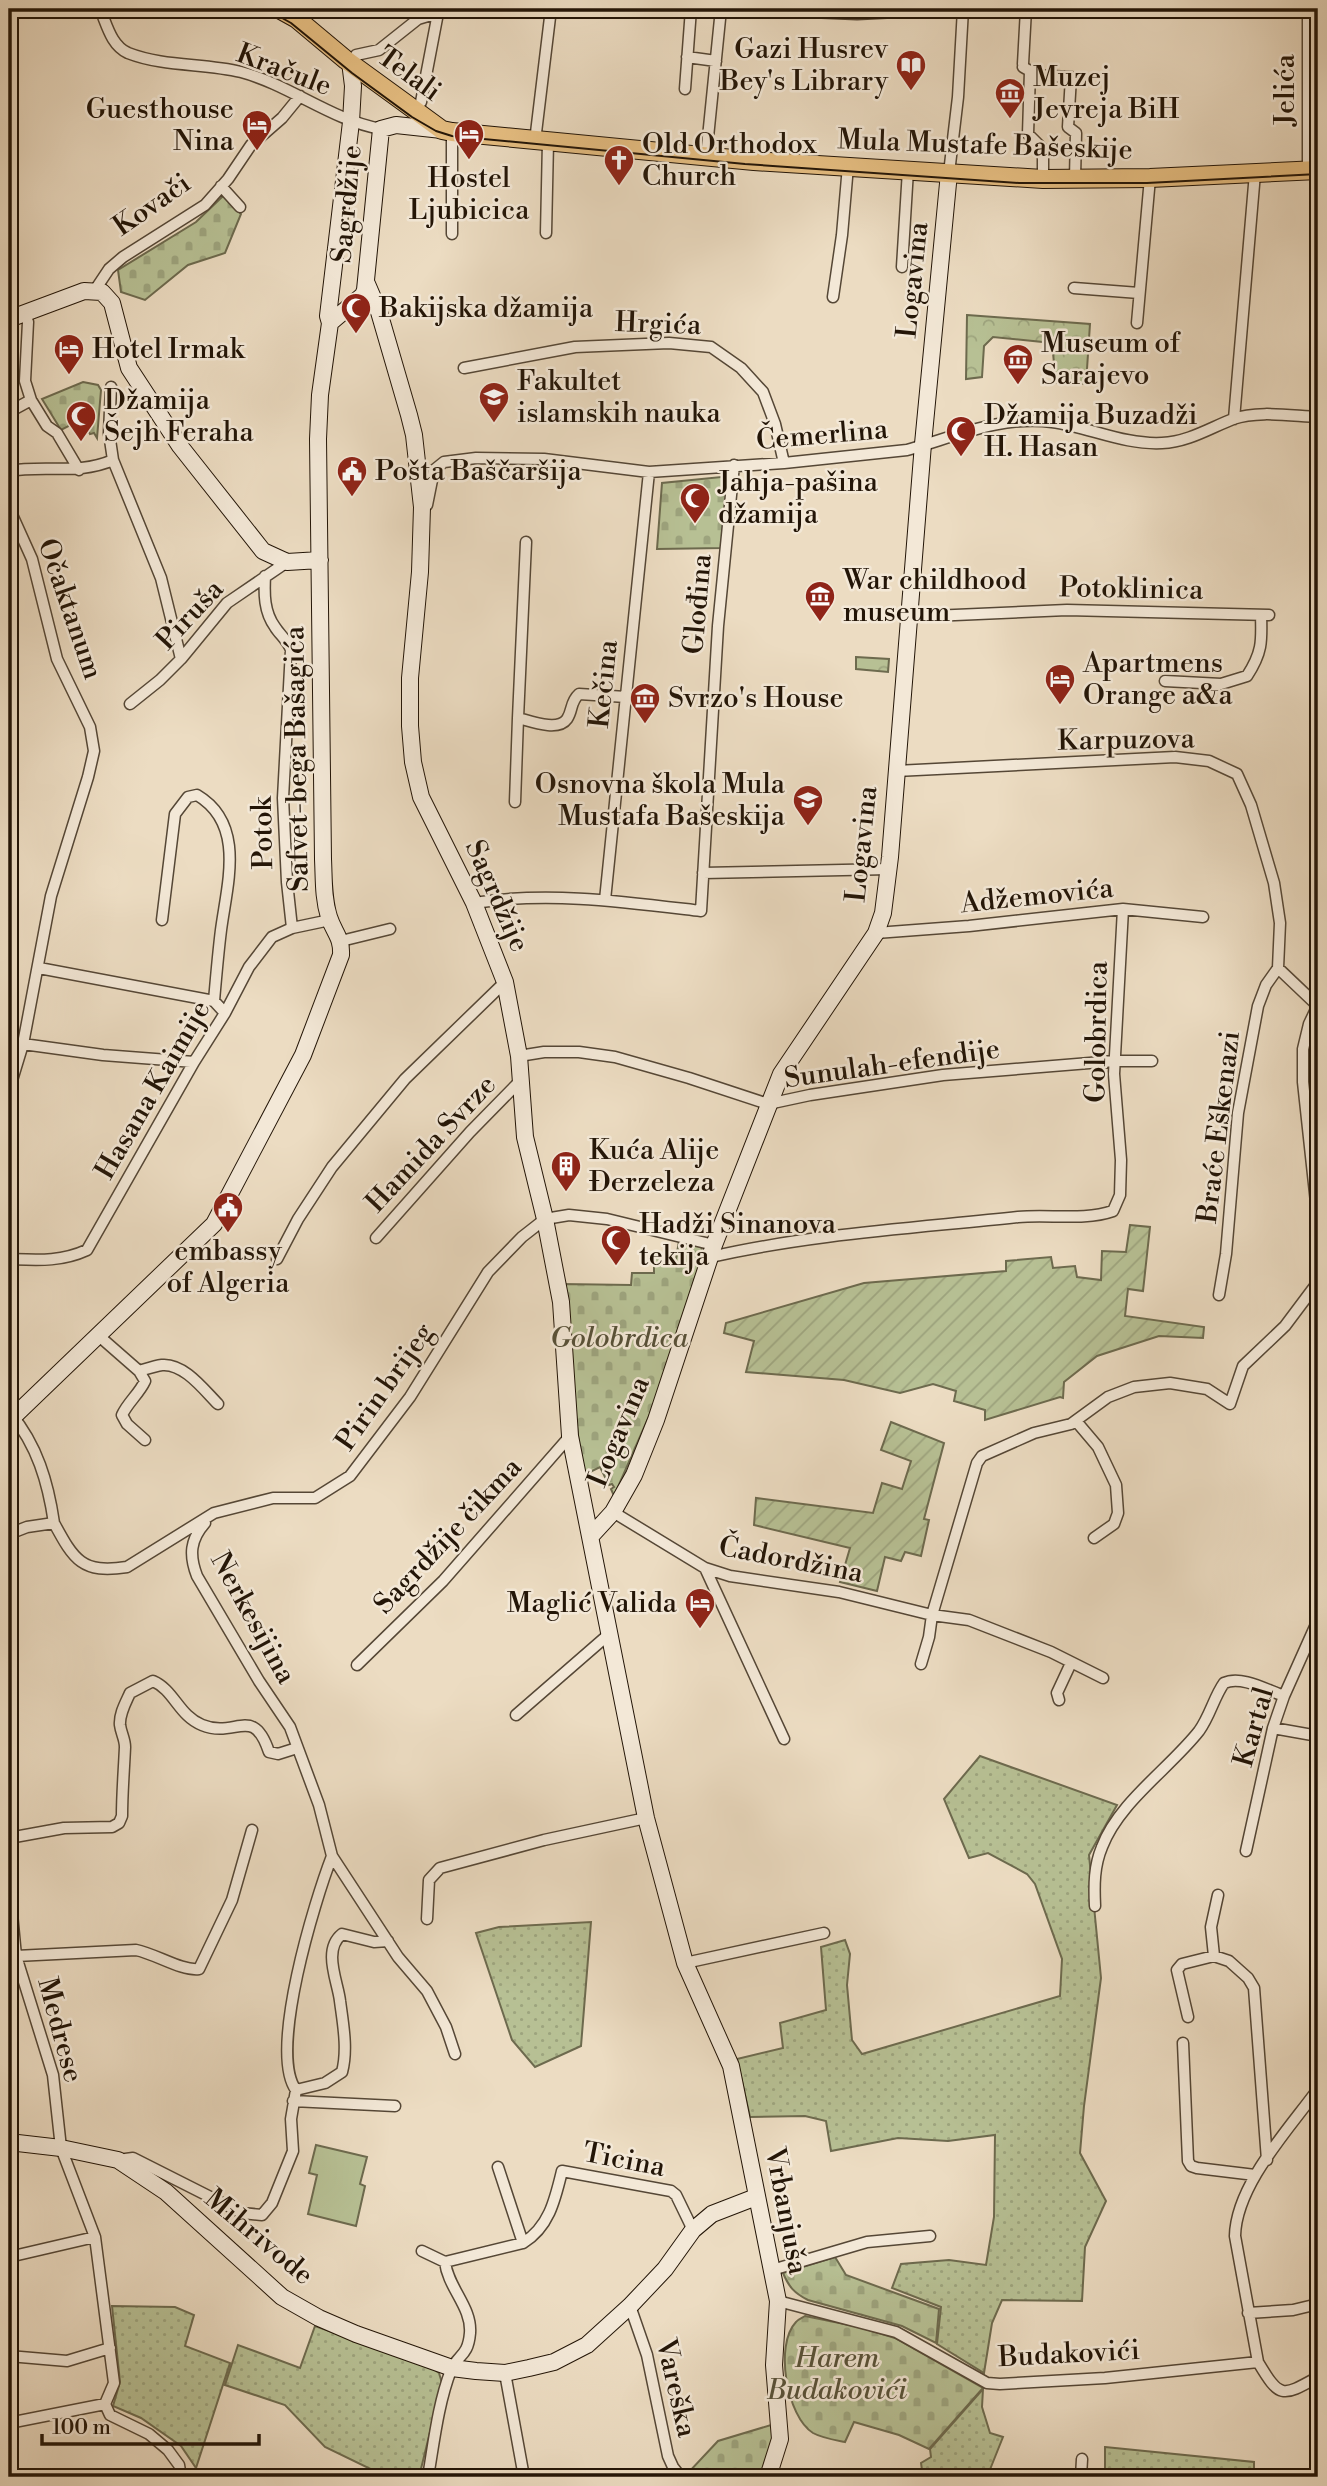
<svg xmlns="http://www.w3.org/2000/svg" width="1327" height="2486" font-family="'Libre Bodoni',serif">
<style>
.grass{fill:url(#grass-dots);stroke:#6d6a4e;stroke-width:2}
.cemetery{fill:url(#cemetery-stones);stroke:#6d6a4e;stroke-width:2}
.park{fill:url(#park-crowns);stroke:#6d6a4e;stroke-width:2}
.garden{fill:url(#garden-furrows);stroke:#6d6a4e;stroke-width:2}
.pitch{fill:#b7c094;stroke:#6d6a4e;stroke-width:2}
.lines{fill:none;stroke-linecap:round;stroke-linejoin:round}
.street-casing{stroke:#554736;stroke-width:13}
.secondary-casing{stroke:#231507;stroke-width:18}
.primary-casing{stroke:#231507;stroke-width:20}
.street{stroke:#f3e8d7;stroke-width:10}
.secondary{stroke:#f3e8d7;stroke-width:16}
.primary{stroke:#e6be81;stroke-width:18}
.tram{stroke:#231507;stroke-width:2}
.labels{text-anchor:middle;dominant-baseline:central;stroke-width:5;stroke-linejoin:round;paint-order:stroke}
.poi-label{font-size:28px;fill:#231507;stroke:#f3e8d7;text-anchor:start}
.street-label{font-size:28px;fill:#231507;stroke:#f3e8d7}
.park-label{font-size:28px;font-style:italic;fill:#575138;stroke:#f3e8d7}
</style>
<defs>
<pattern id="grass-dots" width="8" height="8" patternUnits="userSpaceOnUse" patternTransform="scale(1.75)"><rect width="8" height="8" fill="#b7c094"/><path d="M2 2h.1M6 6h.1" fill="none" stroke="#9da47e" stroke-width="1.8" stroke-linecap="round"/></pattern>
<pattern id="cemetery-stones" width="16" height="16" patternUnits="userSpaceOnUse" patternTransform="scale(1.75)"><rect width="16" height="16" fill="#b7c094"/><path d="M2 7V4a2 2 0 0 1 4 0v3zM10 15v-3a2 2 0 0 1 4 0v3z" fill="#9da47e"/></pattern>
<pattern id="park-crowns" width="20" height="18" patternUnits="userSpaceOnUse" patternTransform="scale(1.75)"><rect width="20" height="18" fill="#b7c094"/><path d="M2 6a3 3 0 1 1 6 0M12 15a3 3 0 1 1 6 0" fill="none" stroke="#9da47e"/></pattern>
<pattern id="garden-furrows" width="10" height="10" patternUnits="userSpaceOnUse" patternTransform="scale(1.75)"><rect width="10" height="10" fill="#b7c094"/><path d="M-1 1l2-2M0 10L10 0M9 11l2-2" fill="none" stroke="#9da47e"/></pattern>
</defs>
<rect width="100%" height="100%" fill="#ecdcc2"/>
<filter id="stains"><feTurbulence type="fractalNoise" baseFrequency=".00286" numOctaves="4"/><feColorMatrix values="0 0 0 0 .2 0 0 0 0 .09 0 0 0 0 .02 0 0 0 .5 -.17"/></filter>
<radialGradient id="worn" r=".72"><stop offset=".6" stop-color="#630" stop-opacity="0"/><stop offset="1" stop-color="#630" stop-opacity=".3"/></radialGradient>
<!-- grass -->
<path class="grass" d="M980 1756 1117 1805 1089 1855 1101 1978 1084 2106 1080 2153 1106 2201 1085 2247 1082 2301 1002 2300 992 2323 984 2373 937 2344 941 2307 892 2288 901 2264 949 2260 986 2265 994 2217 995 2135 948 2141 898 2138 831 2151 826 2121 805 2116 750 2117 737 2059 783 2048 780 2023 826 2010 821 1947 845 1940 850 1954 847 1985 852 2040 862 2054 1060 1996 1062 1959 1035 1884 1027 1874 988 1853 969 1858 944 1799Z
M591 1922 581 2046 535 2067 512 2040 476 1933 499 1927Z
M112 2306 175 2307 194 2315 185 2346 230 2363 196 2468 181 2446 141 2418 113 2406 120 2382Z
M315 2326 429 2366 439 2373 442 2383 419 2477H387L325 2447 285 2405 225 2385 238 2345 300 2368Z
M983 2389 982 2407 990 2433 1003 2437 987 2477 966 2474 965 2477H923L921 2463 931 2457 930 2449Z
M1105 2447 1254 2462V2477H1105Z"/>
<!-- cemetery -->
<path class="cemetery" d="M223 196 241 214 225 253 188 265 145 300 121 292 118 270 196 222Z
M83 382 98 385 101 390 97 438 94 433 90 434 82 419 61 430 42 399Z
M731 476 723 548 657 549 662 483Z
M679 1241 701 1245 703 1255 657 1398 614 1496 611 1489 614 1487 612 1484 609 1485 600 1467 582 1476 563 1284 631 1285 632 1273H654V1258L676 1259Z
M835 2257 846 2275 939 2309 936 2343 902 2326 808 2300C794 2293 789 2287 783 2273Z
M805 2316 859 2327 895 2338 983 2388 929 2449 899 2435 854 2422 845 2442C835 2440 822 2438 813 2433 787 2417 774 2345 796 2322 798 2319 802 2318 805 2316Z
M771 2425 775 2444 764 2477H691L686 2475 718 2441Z"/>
<!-- park -->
<path class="park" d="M967 315 1090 324 1086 384 1056 383 1052 343 993 337 984 346 982 377 966 379Z
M856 657 889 659 888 672 856 669Z"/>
<!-- garden -->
<path class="garden" d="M1130 1225 1150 1227 1143 1291 1128 1289 1125 1316 1204 1327 1203 1338 1159 1336 1097 1356 1064 1382 1063 1398 1060 1397 985 1420V1410L954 1401 956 1391 933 1384 900 1393 844 1380 746 1372 754 1341 724 1333 726 1323 864 1283 1006 1271V1261L1051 1257 1053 1268 1075 1266 1077 1277 1101 1280 1102 1251 1126 1252Z
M891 1422 944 1443 924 1519 929 1520 921 1556 905 1552 901 1561 885 1557 877 1591 840 1582 850 1548 754 1525 756 1498 873 1513 882 1483 902 1489 911 1461 881 1450Z"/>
<!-- pitch -->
<path class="pitch" d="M316 2145 367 2157 360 2184 365 2186 356 2226 308 2214 317 2175 309 2173Z"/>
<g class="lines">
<!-- street casing -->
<g class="street-casing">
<path id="street" d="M100 9C107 25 111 45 128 53 164 67 204 63 241 72 290 85 331 120 381 129
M408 9 418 19
M737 9 857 14 957 9
M1308 9V170
M356 55 379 50 418 19 438 13 439 9
M687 57 716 61
M1023 64 1026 9
M1023 67 1030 71 1028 134 1043 149V179
M1030 75 1071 77 1068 127 1076 133 1075 178
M685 89 691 9
M421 102 438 13
M452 132V234
M535 141 551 9
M706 157 721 9
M949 173 958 97 963 9
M221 186 240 207
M546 233 548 142
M902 267 908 170
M1074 288 1139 293
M95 290 109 269 123 257 205 205 228 179 251 145 282 118 300 96
M833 297 842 235 848 166
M25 313 28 322 25 381 31 400 47 426 57 433 79 470
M1137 323 1150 178
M464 368 575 347 669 343 711 347 741 368 763 392 775 424 784 463
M111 387 109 433 113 460 161 578 181 659
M9 412 31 400
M1234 419 1255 173
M9 471C44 465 79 475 113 460
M422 507 427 505 434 470 444 462 476 458 544 459 649 472 784 463 907 450C954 437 1002 415 1052 422 1089 427 1124 445 1162 443 1188 442 1210 428 1233 419 1258 410 1292 416 1318 417
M9 508 32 559 57 659 90 727 94 751 88 777 51 896 23 1044 9 1090
M526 542 518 718C530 721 558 732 567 719 573 710 570 702 579 694L626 697
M265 576C264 594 264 612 275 627 280 635 288 641 291 650L283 798 287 882 292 928
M909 617 1067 610 1269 615
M1165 681 1221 684 1247 676C1262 653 1262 642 1261 615
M130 704 160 680 181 659 227 603 287 562
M896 771 1175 757 1209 761 1237 774 1251 805 1274 883 1280 923 1278 968 1266 985 1258 1006 1238 1113 1226 1254 1219 1295
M515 802 518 718
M703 873 889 869
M605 900 649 472
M474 903C549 891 626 902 701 911L718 626 734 465
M162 920 175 814 188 797 197 795C246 824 227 884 221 930 218 954 216 978 214 1001
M876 933 969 926 1123 909 1203 917
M341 941 390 929
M39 968 214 1001 225 1013
M1278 968 1318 1006
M1318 1005 1309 1024 1303 1049V1082L1318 1221
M23 1044 103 1055 194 1062
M519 1056 544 1052H579L615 1057 689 1078 768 1104 810 1095 943 1075 1114 1061H1152
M376 1238 470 1132 520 1081
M711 1257C811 1234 916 1228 1018 1217 1049 1214 1084 1221 1113 1211L1120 1195 1121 1160 1114 1074 1123 909
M9 1259C37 1260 61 1262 87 1250L194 1062 225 1013 249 967 272 937 292 928 330 920
M277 1259 298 1219 332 1167 405 1079 505 982
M99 1336 139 1371 145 1381C139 1394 128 1402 122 1415L127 1424 145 1440
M139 1371C146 1369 155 1366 162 1365 184 1363 204 1390 218 1404
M11 1414C37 1445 48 1482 54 1523
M1076 1421 1098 1447 1116 1485 1118 1513 1114 1524 1094 1538
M613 1512 705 1568 730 1576 839 1592 932 1615 969 1620 1051 1652 1103 1678
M205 1523C190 1540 189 1555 197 1576L259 1681 290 1727 319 1805 332 1856 398 1957 427 1991 446 2027 455 2054
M9 1534 27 1527 54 1523C74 1560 82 1574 127 1567L214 1513 273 1498H315L350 1476 410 1397 488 1272 522 1237 545 1219 569 1215 607 1219 714 1245
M705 1568 784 1739
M921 1664 929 1637 932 1615 977 1463 982 1456 1034 1433 1071 1424 1108 1397 1134 1387 1170 1383 1207 1389 1230 1404 1243 1366 1285 1326 1318 1282
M357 1665 443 1581 570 1436
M1059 1700 1057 1693 1071 1663
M516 1715 608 1635
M1273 1728 1318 1736
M9 1838 64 1828 112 1827 119 1823 122 1816C122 1793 124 1770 125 1747 125 1739 121 1733 120 1725 119 1714 126 1702 130 1693L153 1681C174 1690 179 1716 202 1725 236 1739 253 1704 269 1752L278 1754 297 1748
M1246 1851 1273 1728 1284 1696 1318 1620
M332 1856C315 1900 268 2052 296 2090L325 2083 342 2072C348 2049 343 2024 340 2001 338 1982 322 1950 342 1934L374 1942 388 1941
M9 1882 16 1956 53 2075 61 2148 95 2237 114 2383 105 2404 9 2423
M1095 1906C1094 1885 1094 1866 1102 1847 1119 1802 1170 1768 1199 1731 1210 1716 1214 1697 1224 1683 1241 1675 1267 1690 1284 1696
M427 1919 429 1880 440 1868 544 1840 646 1818
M16 1956 136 1950C156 1954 181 1971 199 1969L232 1900 252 1830
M1214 1956 1211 1927 1218 1895
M685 1963 824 1933
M1188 2017 1177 1970 1182 1964 1214 1956 1229 1961 1248 1978 1254 1988 1267 2160
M1183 2043 1188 2161 1191 2166 1197 2168 1255 2175
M293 2101 395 2106
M118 2160 133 2158 242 2213 262 2215 272 2203 293 2151 291 2119 296 2090
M498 2167 523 2243
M422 2251 445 2262C448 2288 472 2307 470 2333 468 2357 458 2354 451 2370 438 2404 434 2442 428 2477
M9 2257 95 2237
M445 2262 523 2243C549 2227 555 2200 562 2171L671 2191 676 2195 693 2230
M772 2270 867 2242 930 2236
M778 2301 896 2332 987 2383 1000 2384 1105 2378 1258 2362C1280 2399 1282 2397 1318 2377
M630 2306 647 2355 668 2456 673 2467 681 2477
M1248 2313 1293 2310 1318 2304
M9 2356 67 2361 110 2348
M1258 2362 1235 2236C1236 2185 1289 2129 1318 2089
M505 2373 524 2477
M105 2404 110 2415 149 2434 168 2450 179 2465 181 2477
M1081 2477 1082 2459"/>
</g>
<!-- secondary casing -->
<g class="secondary-casing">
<path id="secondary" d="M367 284 379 312 409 415 414 435 422 507 420 572 410 678V726L413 762 421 797 474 903 505 982 519 1056 525 1137 545 1219 561 1302 570 1436 646 1818 685 1963 731 2066 778 2301 774 2365 780 2439 768 2477
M9 319 84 291 102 292 112 303 129 368 180 446 263 551 287 562 320 560
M330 323 363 295 365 290 381 129 396 125 442 130
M1318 1005V1006
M9 1421 214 1224 303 1055 341 955C342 937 334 933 329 917 323 898 324 879 323 859L318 439 320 395 330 323 328 316 351 122 353 86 350 62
M590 1537 613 1512 634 1475 656 1420 714 1245 781 1074 876 933 883 913 890 857 923 444 949 173
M9 2142 61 2148 118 2160 166 2192 282 2297 319 2318 356 2334 452 2368 476 2371 505 2373 529 2368 554 2362 587 2345 630 2306 665 2269 693 2230 712 2214 756 2197"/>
</g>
<!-- primary casing -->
<g class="primary-casing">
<path id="primary" d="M279 9 297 19 346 60 412 108 442 130 452 132 754 161 1043 179 1150 178 1318 170"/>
</g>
<!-- street -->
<use href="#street" class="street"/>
<!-- secondary -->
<use href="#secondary" class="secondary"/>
<!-- primary -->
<use href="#primary" class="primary"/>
<!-- tram -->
<path class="tram" d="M266 9 291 23 352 73 412 117 436 131 452 136 745 164 1019 183H1147L1318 174"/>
</g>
<!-- icons -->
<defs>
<g id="library-pin" transform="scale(1.575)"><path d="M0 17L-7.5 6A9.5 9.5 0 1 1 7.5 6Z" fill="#8f2418" stroke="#f3e8d7"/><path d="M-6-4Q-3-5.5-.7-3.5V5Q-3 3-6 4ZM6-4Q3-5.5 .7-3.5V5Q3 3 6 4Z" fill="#fff"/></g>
<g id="museum-pin" transform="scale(1.575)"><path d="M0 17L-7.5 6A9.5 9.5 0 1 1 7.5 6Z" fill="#8f2418" stroke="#f3e8d7"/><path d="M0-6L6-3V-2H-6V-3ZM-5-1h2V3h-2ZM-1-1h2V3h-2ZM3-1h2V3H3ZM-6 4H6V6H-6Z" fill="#fff"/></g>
<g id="hotel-pin" transform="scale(1.575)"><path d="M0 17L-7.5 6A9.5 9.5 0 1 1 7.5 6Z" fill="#8f2418" stroke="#f3e8d7"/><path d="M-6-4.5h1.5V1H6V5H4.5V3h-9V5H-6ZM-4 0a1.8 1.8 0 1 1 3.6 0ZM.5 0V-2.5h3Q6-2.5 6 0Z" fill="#fff"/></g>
<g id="church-pin" transform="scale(1.575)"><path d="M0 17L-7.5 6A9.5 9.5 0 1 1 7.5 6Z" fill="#8f2418" stroke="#f3e8d7"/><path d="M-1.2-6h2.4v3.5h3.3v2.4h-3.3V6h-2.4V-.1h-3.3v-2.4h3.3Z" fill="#fff"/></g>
<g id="mosque-pin" transform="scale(1.575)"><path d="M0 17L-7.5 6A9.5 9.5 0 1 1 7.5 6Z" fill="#8f2418" stroke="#f3e8d7"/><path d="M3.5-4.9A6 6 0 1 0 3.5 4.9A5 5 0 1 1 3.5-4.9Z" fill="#fff"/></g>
<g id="university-pin" transform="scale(1.575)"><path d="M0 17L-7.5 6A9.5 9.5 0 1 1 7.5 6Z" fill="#8f2418" stroke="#f3e8d7"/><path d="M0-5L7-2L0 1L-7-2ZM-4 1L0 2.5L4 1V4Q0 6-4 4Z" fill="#fff"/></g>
<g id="civic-pin" transform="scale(1.575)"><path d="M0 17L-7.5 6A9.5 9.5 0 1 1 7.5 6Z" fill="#8f2418" stroke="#f3e8d7"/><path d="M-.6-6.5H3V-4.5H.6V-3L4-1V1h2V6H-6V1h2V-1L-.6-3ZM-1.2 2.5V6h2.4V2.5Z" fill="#fff"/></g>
<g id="school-pin" transform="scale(1.575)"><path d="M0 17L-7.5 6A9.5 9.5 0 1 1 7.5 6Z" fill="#8f2418" stroke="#f3e8d7"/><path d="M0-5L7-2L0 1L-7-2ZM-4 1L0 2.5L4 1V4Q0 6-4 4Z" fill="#fff"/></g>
<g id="building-pin" transform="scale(1.575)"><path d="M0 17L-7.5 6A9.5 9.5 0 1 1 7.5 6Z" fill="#8f2418" stroke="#f3e8d7"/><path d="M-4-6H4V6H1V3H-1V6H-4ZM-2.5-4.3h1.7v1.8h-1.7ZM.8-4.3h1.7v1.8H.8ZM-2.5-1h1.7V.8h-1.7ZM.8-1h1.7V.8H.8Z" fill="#fff"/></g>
</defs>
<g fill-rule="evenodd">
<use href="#library-pin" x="911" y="65"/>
<use href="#museum-pin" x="1010" y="93"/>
<use href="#hotel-pin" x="257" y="125"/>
<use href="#hotel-pin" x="469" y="134"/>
<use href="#church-pin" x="619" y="160"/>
<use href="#mosque-pin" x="356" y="308"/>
<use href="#hotel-pin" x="69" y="349"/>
<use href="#museum-pin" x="1018" y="359"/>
<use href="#university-pin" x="494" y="397"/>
<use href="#mosque-pin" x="81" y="416"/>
<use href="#mosque-pin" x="961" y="431"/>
<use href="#civic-pin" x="352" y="471"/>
<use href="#mosque-pin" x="695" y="498"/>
<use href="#museum-pin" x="820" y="596"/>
<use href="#hotel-pin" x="1060" y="679"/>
<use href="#museum-pin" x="645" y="698"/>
<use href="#school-pin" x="808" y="800"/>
<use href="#building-pin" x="566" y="1166"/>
<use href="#civic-pin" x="228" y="1207"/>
<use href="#mosque-pin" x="616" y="1240"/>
<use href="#hotel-pin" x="700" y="1603"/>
</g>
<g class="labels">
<!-- poi labels -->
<g class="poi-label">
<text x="888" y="49" text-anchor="end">Gazi Husrev<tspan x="888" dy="32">Bey's Library</tspan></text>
<text x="1033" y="77">Muzej<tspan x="1033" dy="32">Jevreja BiH</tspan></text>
<text x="234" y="109" text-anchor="end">Guesthouse<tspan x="234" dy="32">Nina</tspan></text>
<text x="642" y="144">Old Orthodox<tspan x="642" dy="32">Church</tspan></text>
<text x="469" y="178" text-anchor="middle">Hostel<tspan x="469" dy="32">Ljubicica</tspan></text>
<text x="379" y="308">Bakijska džamija</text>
<text x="1041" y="343">Museum of<tspan x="1041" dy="32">Sarajevo</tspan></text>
<text x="92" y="349">Hotel Irmak</text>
<text x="517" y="381">Fakultet<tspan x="517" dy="32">islamskih nauka</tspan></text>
<text x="104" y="400">Džamija<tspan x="104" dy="32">Šejh Feraha</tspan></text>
<text x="984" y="415">Džamija Buzadži<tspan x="984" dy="32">H. Hasan</tspan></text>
<text x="375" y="471">Pošta Baščaršija</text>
<text x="718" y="482">Jahja-pašina<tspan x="718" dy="32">džamija</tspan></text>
<text x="843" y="580">War childhood<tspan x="843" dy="32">museum</tspan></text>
<text x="1083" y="663">Apartmens<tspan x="1083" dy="32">Orange a&amp;a</tspan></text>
<text x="668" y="698">Svrzo's House</text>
<text x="785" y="784" text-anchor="end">Osnovna škola Mula<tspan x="785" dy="32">Mustafa Bašeskija</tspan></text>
<text x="589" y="1150">Kuća Alije<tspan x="589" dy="32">Đerzeleza</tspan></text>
<text x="639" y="1224">Hadži Sinanova<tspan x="639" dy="32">tekija</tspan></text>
<text x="228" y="1251" text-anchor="middle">embassy<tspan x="228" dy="32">of Algeria</tspan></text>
<text x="677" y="1603" text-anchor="end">Maglić Valida</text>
</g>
<!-- street labels -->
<g class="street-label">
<text transform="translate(284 70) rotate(21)">Kračule</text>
<text transform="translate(409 74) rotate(36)">Telali</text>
<text transform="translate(1285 90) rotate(-90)">Jelića</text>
<text transform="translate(985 145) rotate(2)">Mula Mustafe Bašeskije</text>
<text transform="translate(347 204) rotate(-85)">Sagrdžije</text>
<text transform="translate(152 205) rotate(-35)">Kovači</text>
<text transform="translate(913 280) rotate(-84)">Logavina</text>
<text transform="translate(658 324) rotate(2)">Hrgića</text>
<text transform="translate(822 435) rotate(-5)">Čemerlina</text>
<text transform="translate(1131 589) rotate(1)">Potoklinica</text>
<text transform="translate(698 604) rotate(-85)">Glođina</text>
<text transform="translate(70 609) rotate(71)">Očaktanum</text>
<text transform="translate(190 615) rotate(-47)">Piruša</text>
<text transform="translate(604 684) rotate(-84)">Kečina</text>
<text transform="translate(1126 740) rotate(-1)">Karpuzova</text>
<text transform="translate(297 759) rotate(-91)">Safvet-bega Bašagića</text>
<text transform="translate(263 833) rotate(-91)">Potok</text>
<text transform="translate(862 844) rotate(-84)">Logavina</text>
<text transform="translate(497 896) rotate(66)">Sagrdžije</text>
<text transform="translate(1037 896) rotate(-6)">Adžemovića</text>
<text transform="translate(1097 1032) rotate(-89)">Golobrdica</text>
<text transform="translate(892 1064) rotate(-8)">Sunulah-efendije</text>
<text transform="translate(153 1090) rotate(-60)">Hasana Kaimije</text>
<text transform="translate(1219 1127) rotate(-83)">Braće Eškenazi</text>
<text transform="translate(431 1144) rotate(-47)">Hamida Svrze</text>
<text transform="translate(385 1387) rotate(-55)">Pirin brijeg</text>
<text transform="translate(619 1432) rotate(-67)">Logavina</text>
<text transform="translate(448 1536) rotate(-47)">Sagrdžije čikma</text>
<text transform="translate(791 1560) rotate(11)">Čadordžina</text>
<text transform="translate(253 1618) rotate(61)">Nerkesijina</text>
<text transform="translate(1254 1727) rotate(-74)">Kartal</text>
<text transform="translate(60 2030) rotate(75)">Medrese</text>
<text transform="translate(624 2160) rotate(11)">Ticina</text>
<text transform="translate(786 2211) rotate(79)">Vrbanjuša</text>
<text transform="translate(259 2237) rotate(40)">Mihrivode</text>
<text transform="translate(1069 2354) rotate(-3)">Budakovići</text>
<text transform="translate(676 2388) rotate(77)">Vareška</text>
</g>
<!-- park labels -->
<g class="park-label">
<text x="619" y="1338">Golobrdica</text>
<text x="837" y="2358">Harem<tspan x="837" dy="32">Budakovići</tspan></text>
</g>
</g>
<!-- margin -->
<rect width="1327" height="2486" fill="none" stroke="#ecdcc2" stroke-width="35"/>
<rect x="10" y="10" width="1306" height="2465" fill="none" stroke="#231507" stroke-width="3.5"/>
<rect x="18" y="18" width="1292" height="2451" fill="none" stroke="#231507" stroke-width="2"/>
<!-- scale -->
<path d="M42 2434v10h217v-10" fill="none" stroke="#231507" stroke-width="3.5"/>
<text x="52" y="2434" font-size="21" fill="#231507" stroke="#f3e8d7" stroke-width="5" paint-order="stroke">100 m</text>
<rect width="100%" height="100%" filter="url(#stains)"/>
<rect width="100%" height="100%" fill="url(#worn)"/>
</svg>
